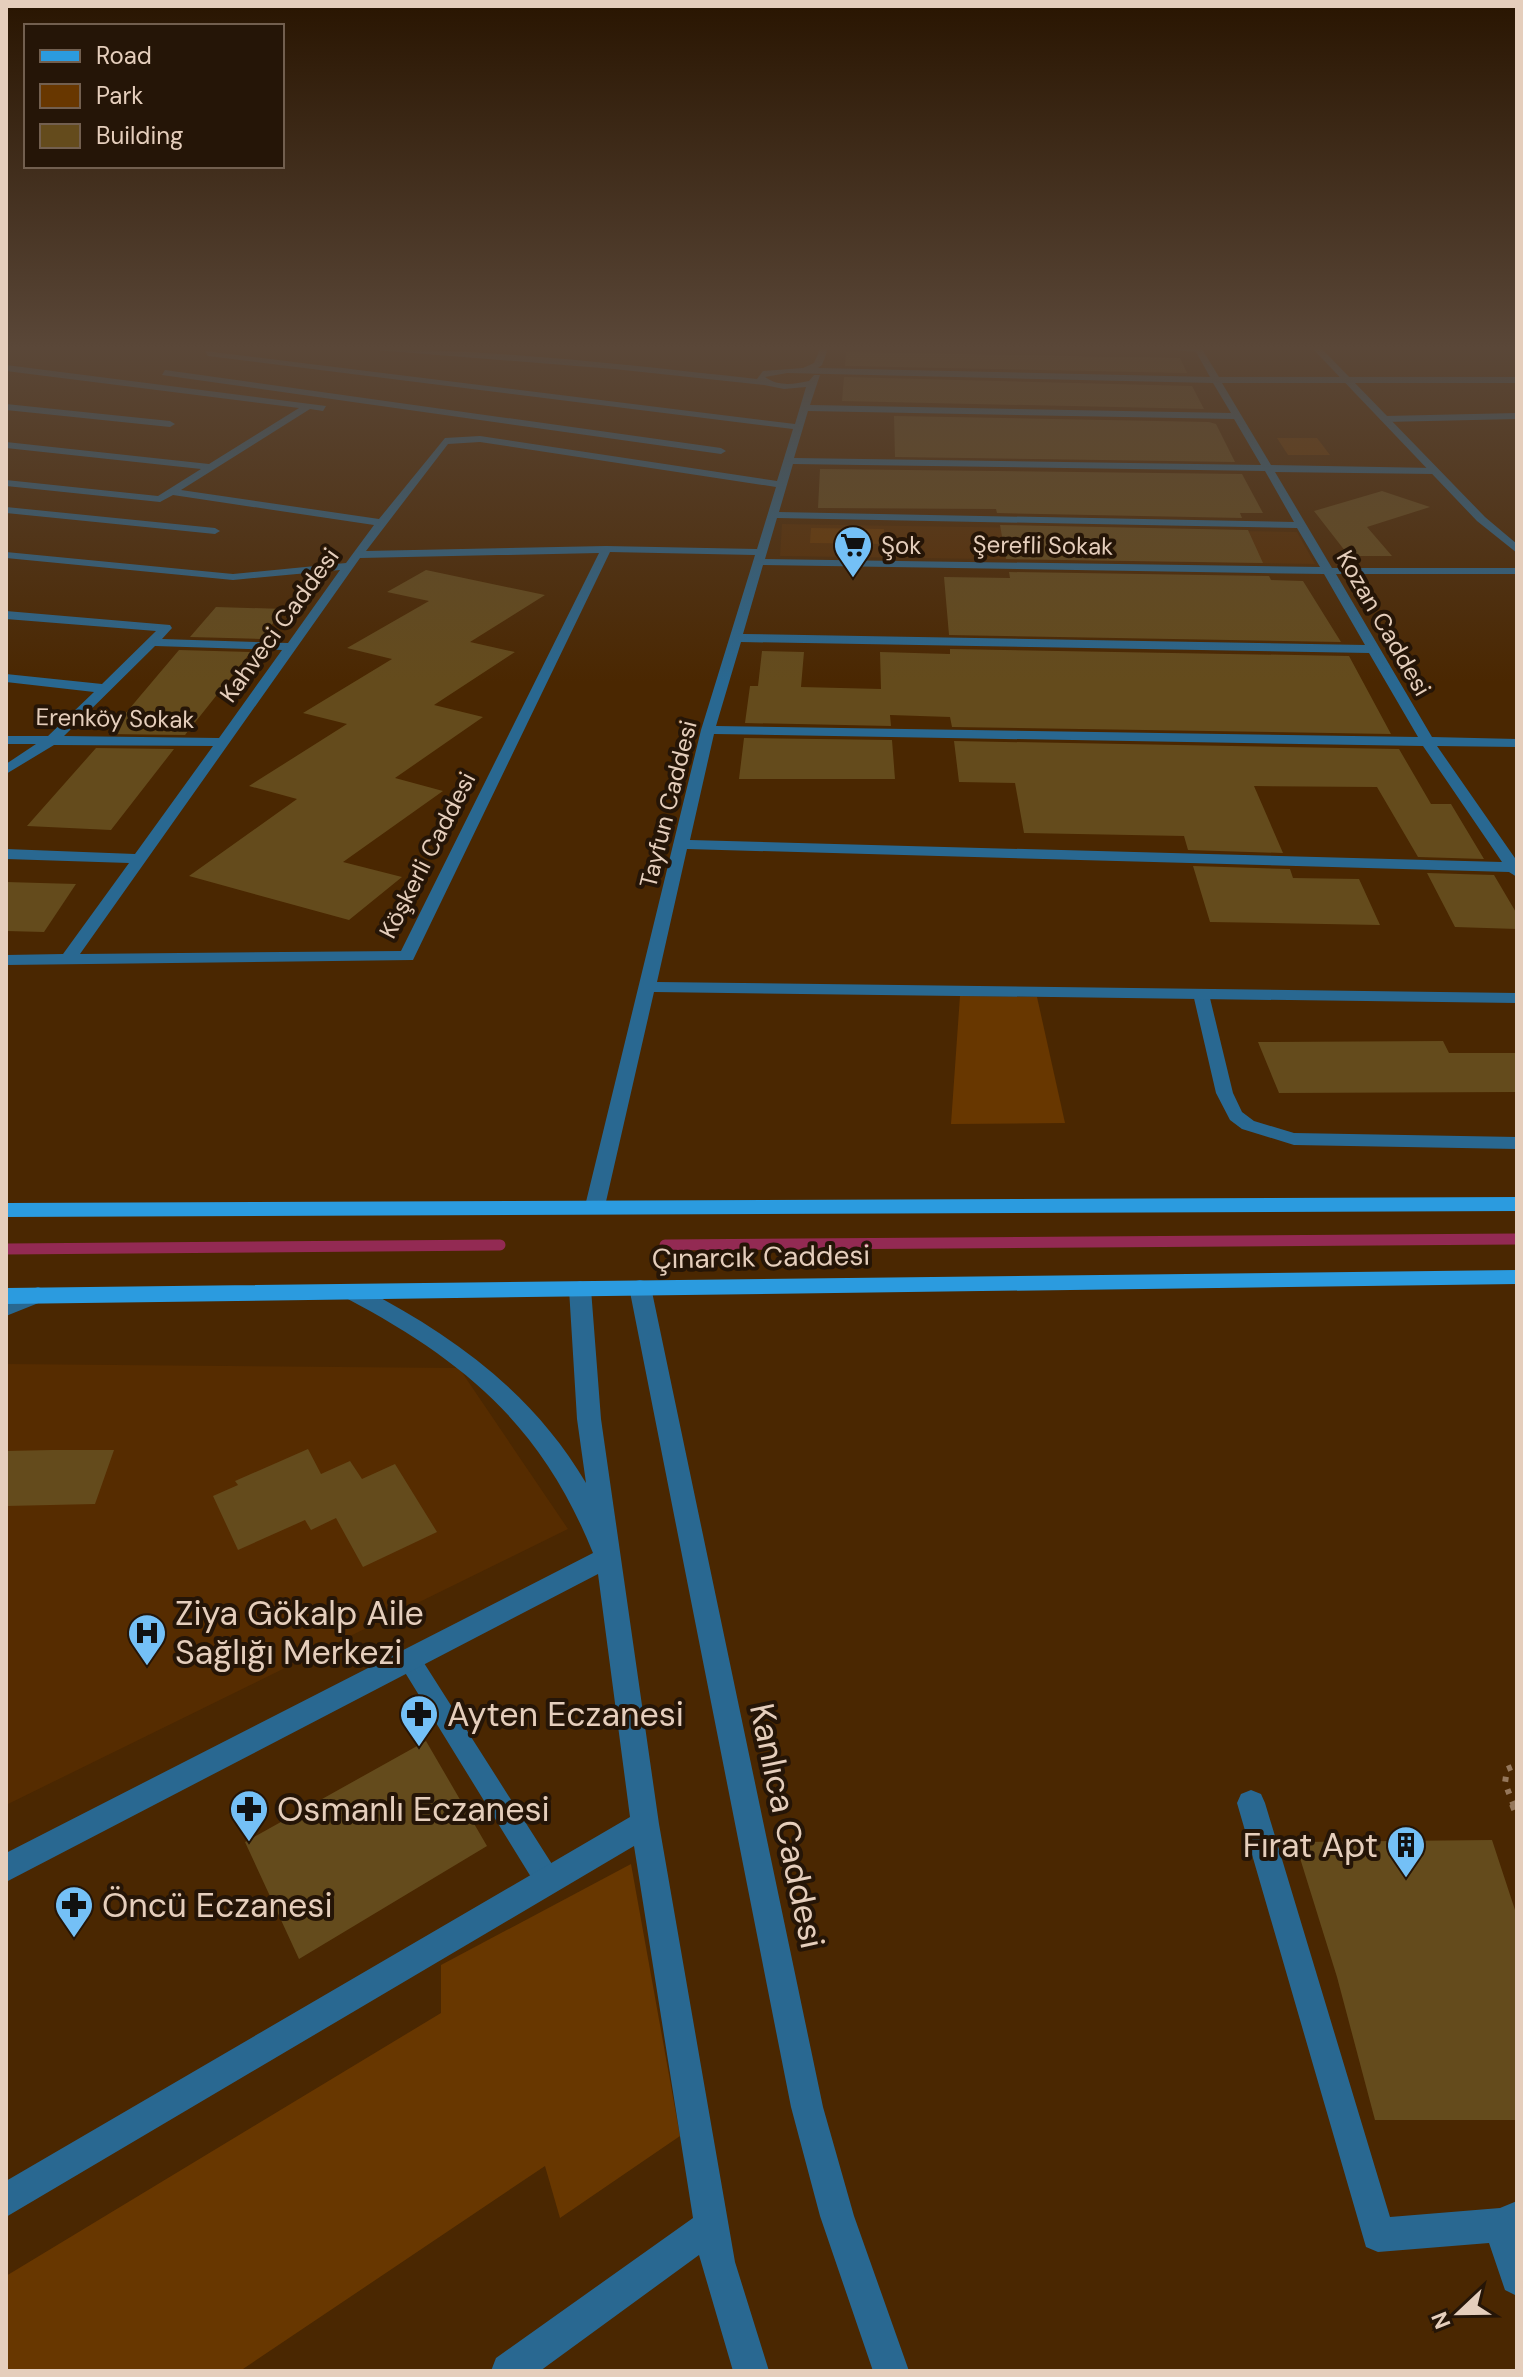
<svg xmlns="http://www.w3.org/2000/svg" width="1523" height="2377" font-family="'DM Sans',sans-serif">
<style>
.built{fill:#562c00}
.green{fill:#683700}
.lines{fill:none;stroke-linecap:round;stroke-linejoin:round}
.stream{stroke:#932a53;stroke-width:11}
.building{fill:#644b1c}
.path-far1{stroke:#95775b;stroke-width:6;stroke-dasharray:5 8;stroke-linecap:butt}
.path{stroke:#95775b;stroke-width:8;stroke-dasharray:6 10;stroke-linecap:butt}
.service{fill:#296891;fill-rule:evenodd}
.minor{fill:#296891;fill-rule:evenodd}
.tertiary{fill:#296891;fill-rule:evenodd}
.primary{fill:#2b9bdf;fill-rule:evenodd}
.labels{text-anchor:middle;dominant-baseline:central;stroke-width:8;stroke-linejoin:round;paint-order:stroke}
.far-poi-label{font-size:24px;fill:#e5cebc;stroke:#251507;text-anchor:start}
.far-street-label{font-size:24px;fill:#e5cebc;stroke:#251507}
.street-label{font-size:28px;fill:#e5cebc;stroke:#251507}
.near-poi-label{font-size:34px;fill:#e5cebc;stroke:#251507;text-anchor:start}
.near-street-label{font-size:34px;fill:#e5cebc;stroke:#251507}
</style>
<rect width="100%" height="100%" fill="#4a2701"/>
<!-- built -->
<path class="built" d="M782 524 1297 532 1315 564 780 556Z
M6 1364 459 1368 568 1529 6 1805Z"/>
<!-- green -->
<path class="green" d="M1277 438H1317L1330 455H1288Z
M811 528 884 529 885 544 810 543Z
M960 996 1037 997 1065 1123 951 1124Z
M631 1864 680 2136 560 2218 545 2166 240 2371H6V2276L441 2013V1965Z"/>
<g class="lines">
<!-- stream -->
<path class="stream" d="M665 1245 1517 1239
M6 1249 500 1245"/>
</g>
<!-- building -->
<path class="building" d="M846 352 1180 358 1187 373 845 366Z
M844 377 1192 386 1204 409 842 401Z
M894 416 1209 422 1216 424 1235 462 895 457Z
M820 469 1242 474 1263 513H1240L1242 518 997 513 996 509 818 508Z
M1382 491 1430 507 1367 527 1392 556H1349L1314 511Z
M1000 525 1248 530 1263 563 1006 559Z
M426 570 545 595 470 642 515 652 434 705 483 717 395 778 443 791 343 862 402 877 349 920 189 876 297 799 249 786 347 724 303 713 392 659 347 648 429 601 387 592Z
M1009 572 1269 576 1271 580 1303 581 1341 642 949 635 944 577 1010 578Z
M216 607 284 609 261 639 190 637Z
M950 649 1349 656 1391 734 952 727 950 717 890 715 891 726 745 723 750 686H758L762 651 804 652 801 687 881 689 880 652 950 654Z
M179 650 251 652 185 735 108 734Z
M744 738 892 740 895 779H739Z
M954 741 1399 749 1431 804H1451L1484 859 1418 857 1377 787 1254 786 1283 853 1188 850 1184 836 1024 833 1015 783 959 782Z
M96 748 174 749 111 830 27 826Z
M1193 866 1290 869 1293 878 1359 879 1380 925 1210 922Z
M1427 873 1494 875 1517 914V929L1455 927Z
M6 882 76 884 44 932 6 931Z
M1443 1041 1449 1053H1517V1092L1279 1093 1258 1042Z
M308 1449 321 1474 350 1461 362 1479 395 1464 437 1532 363 1567 336 1518 311 1530 305 1520 238 1550 213 1496 238 1485 235 1481Z
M52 1450H114L95 1504 6 1506V1451Z
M426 1741 487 1846 299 1959 245 1842Z
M1492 1840 1517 1916V2120H1375L1337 1977 1295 1842Z"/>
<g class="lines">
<!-- path-far1 -->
<path class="path-far1" d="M1514 1806 1505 1783 1507 1769 1517 1765"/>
<!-- path -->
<path class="path" d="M1513 1804 1517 1814"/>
<!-- service -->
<path class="service" d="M1201 989 1209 994 1233 1093 1242 1112 1254 1121 1294 1133 1517 1137V1149L1294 1145 1242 1129 1230 1120 1216 1093 1193 994Z
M409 1649 417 1652 557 1872 561 1881 557 1890 548 1894 539 1890 401 1666 397 1659 401 1652Z"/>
<!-- minor -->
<path class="minor" d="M363 349C494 349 626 365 757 379L763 371 803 368 814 363 820 349H828L822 365 818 368 1210 377 1196 352 1164 349H1202L1219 377H1517V383H1222L1271 465 1434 468 1439 471 1434 474 1275 472 1332 568H1517V574H1336L1432 737 1517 739V747L1437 746 1517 861V877L1509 872 687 849 657 982 1517 993V1003L654 992 605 1206 595 1213 588 1211 585 1206 701 730 755 555 610 552 413 960 6 965V955L63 954 129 863 6 859V849L135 854 213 746 54 745 6 774V764L36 744H6V736H48L94 692 6 682V674L102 684 156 631 6 619V611L170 625 172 628 162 639 288 643 340 570 233 580 6 558V552L233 574 346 563 374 525 173 495 160 502 6 486V480L158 496 201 469 6 448V442L209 464 299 408 6 371V365L326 406 323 411 310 409 181 490 379 519 445 438 480 436 777 481 793 429 208 356 205 351 795 424 806 387 784 389 764 385 614 369ZM787 373 1213 383 1231 413 810 405 820 375H814L809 381C794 384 779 387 765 377ZM808 411 1234 419 1261 465 794 458ZM480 442 776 487 757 549 606 546 366 551 448 444ZM793 464 1265 471 1294 522 779 512ZM777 518 1297 528 1320 567 765 559ZM599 553 401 951 80 954 360 558ZM763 565 1324 574 1365 645 743 634ZM741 642 1369 653 1418 737 716 726ZM155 646 282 650 219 738 64 736ZM714 734 1423 746 1502 862 690 840Z
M165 370 721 448 726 451 721 454 162 375Z
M6 404 170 421 175 424 170 427 6 410Z
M1517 413V419L1385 422 1380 419 1385 416Z
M6 507 215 528 220 531 215 534 6 513Z
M640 1280 648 1282 651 1287 823 2107 854 2216 909 2371H873L820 2216 791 2107 629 1287 632 1282Z
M580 1281 588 1284 591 1289 601 1419 659 1824 735 2262 769 2371H733L699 2255 540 2371H491L496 2358 693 2218 634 1846 6 2217V2181L630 1817 598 1574 6 1882V1853L593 1553C542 1426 465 1361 346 1298L343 1293 346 1288H362C453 1335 533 1393 586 1483L577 1419 569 1289 572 1284Z
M38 1287 46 1290 49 1295 46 1300 6 1316V1299Z
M1251 1790 1261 1794 1265 1803 1390 2217 1500 2208 1517 2201V2296L1505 2290 1489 2243 1378 2252 1366 2247 1237 1803 1241 1794Z"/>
<!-- tertiary -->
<path class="tertiary" d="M1313 349H1322L1485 517 1517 544V553L1477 521Z"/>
<!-- primary -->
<path class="primary" d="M1517 1197V1211L6 1217V1203Z
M1517 1270V1284L6 1304V1288Z"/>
</g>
<!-- sky -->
<linearGradient id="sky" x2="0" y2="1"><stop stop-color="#291501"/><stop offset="0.51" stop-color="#5a4738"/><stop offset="1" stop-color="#5a4738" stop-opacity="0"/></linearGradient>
<rect width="1523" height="682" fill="url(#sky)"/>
<!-- icons -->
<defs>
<g id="supermarket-pin" transform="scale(2)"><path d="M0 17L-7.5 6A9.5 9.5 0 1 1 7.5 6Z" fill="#74c0f6" stroke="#251507"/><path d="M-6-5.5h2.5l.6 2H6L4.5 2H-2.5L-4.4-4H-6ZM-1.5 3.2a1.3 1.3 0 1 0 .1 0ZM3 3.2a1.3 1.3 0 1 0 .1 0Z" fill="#111"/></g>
<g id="hospital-pin" transform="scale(2)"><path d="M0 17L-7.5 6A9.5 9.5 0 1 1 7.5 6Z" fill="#74c0f6" stroke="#251507"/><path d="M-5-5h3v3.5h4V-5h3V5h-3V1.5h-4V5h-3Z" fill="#111"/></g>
<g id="pharmacy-pin" transform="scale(2)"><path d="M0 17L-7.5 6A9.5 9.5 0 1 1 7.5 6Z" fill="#74c0f6" stroke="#251507"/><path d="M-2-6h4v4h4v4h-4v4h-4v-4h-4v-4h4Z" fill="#111"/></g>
<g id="building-pin" transform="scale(2)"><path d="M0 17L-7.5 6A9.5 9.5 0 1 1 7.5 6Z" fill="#74c0f6" stroke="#251507"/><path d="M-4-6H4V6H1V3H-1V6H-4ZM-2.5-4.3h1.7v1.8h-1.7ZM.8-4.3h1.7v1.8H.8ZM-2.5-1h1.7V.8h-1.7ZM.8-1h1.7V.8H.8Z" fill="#111"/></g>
</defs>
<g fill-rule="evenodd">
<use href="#supermarket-pin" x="853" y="545"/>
<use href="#hospital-pin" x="147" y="1633"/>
<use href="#pharmacy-pin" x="419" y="1714"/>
<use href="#pharmacy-pin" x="249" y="1809"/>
<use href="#building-pin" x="1406" y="1845"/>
<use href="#pharmacy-pin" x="74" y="1905"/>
</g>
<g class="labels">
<!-- far-poi labels -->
<g class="far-poi-label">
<text x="881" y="545">Şok</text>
</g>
<!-- far-street labels -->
<g class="far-street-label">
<text transform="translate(1043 545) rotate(1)">Şerefli Sokak</text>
<text transform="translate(1384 623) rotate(60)">Kozan Caddesi</text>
<text transform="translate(279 625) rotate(-54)">Kahveci Caddesi</text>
<text transform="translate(115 718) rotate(1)">Erenköy Sokak</text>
<text transform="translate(668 804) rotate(-76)">Tayfun Caddesi</text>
<text transform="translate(427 855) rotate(-63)">Köşkerli Caddesi</text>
</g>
<!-- street labels -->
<g class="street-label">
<text transform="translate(761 1257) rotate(-1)">Çınarcık Caddesi</text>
</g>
<!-- near-poi labels -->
<g class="near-poi-label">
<text x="175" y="1613">Ziya Gökalp Aile<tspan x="175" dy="39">Sağlığı Merkezi</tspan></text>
<text x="447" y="1714">Ayten Eczanesi</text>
<text x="277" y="1809">Osmanlı Eczanesi</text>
<text x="1378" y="1845" text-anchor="end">Fırat Apt</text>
<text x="102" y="1905">Öncü Eczanesi</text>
</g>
<!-- near-street labels -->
<g class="near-street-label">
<text transform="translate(787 1826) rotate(78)">Kanlıca Caddesi</text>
</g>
</g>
<!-- border -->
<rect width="1523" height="2377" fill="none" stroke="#e5cebc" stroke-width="16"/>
<!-- legend -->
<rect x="24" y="24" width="260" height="144" fill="#251507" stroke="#725f4f" stroke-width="2"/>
<rect x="40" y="50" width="40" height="12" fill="#2b9bdf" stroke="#725f4f" stroke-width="2"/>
<text x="96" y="64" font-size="24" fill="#e5cebc">Road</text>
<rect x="40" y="84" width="40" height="24" fill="#683700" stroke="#725f4f" stroke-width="2"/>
<text x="96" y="104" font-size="24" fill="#e5cebc">Park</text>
<rect x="40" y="124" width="40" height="24" fill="#644b1c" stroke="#725f4f" stroke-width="2"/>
<text x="96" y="144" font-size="24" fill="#e5cebc">Building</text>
<!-- north arrow -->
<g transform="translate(1459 2313) rotate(248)" stroke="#251507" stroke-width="6" paint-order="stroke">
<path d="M0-6L14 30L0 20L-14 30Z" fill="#e5cebc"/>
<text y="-12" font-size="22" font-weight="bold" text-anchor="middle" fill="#e5cebc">N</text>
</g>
</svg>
